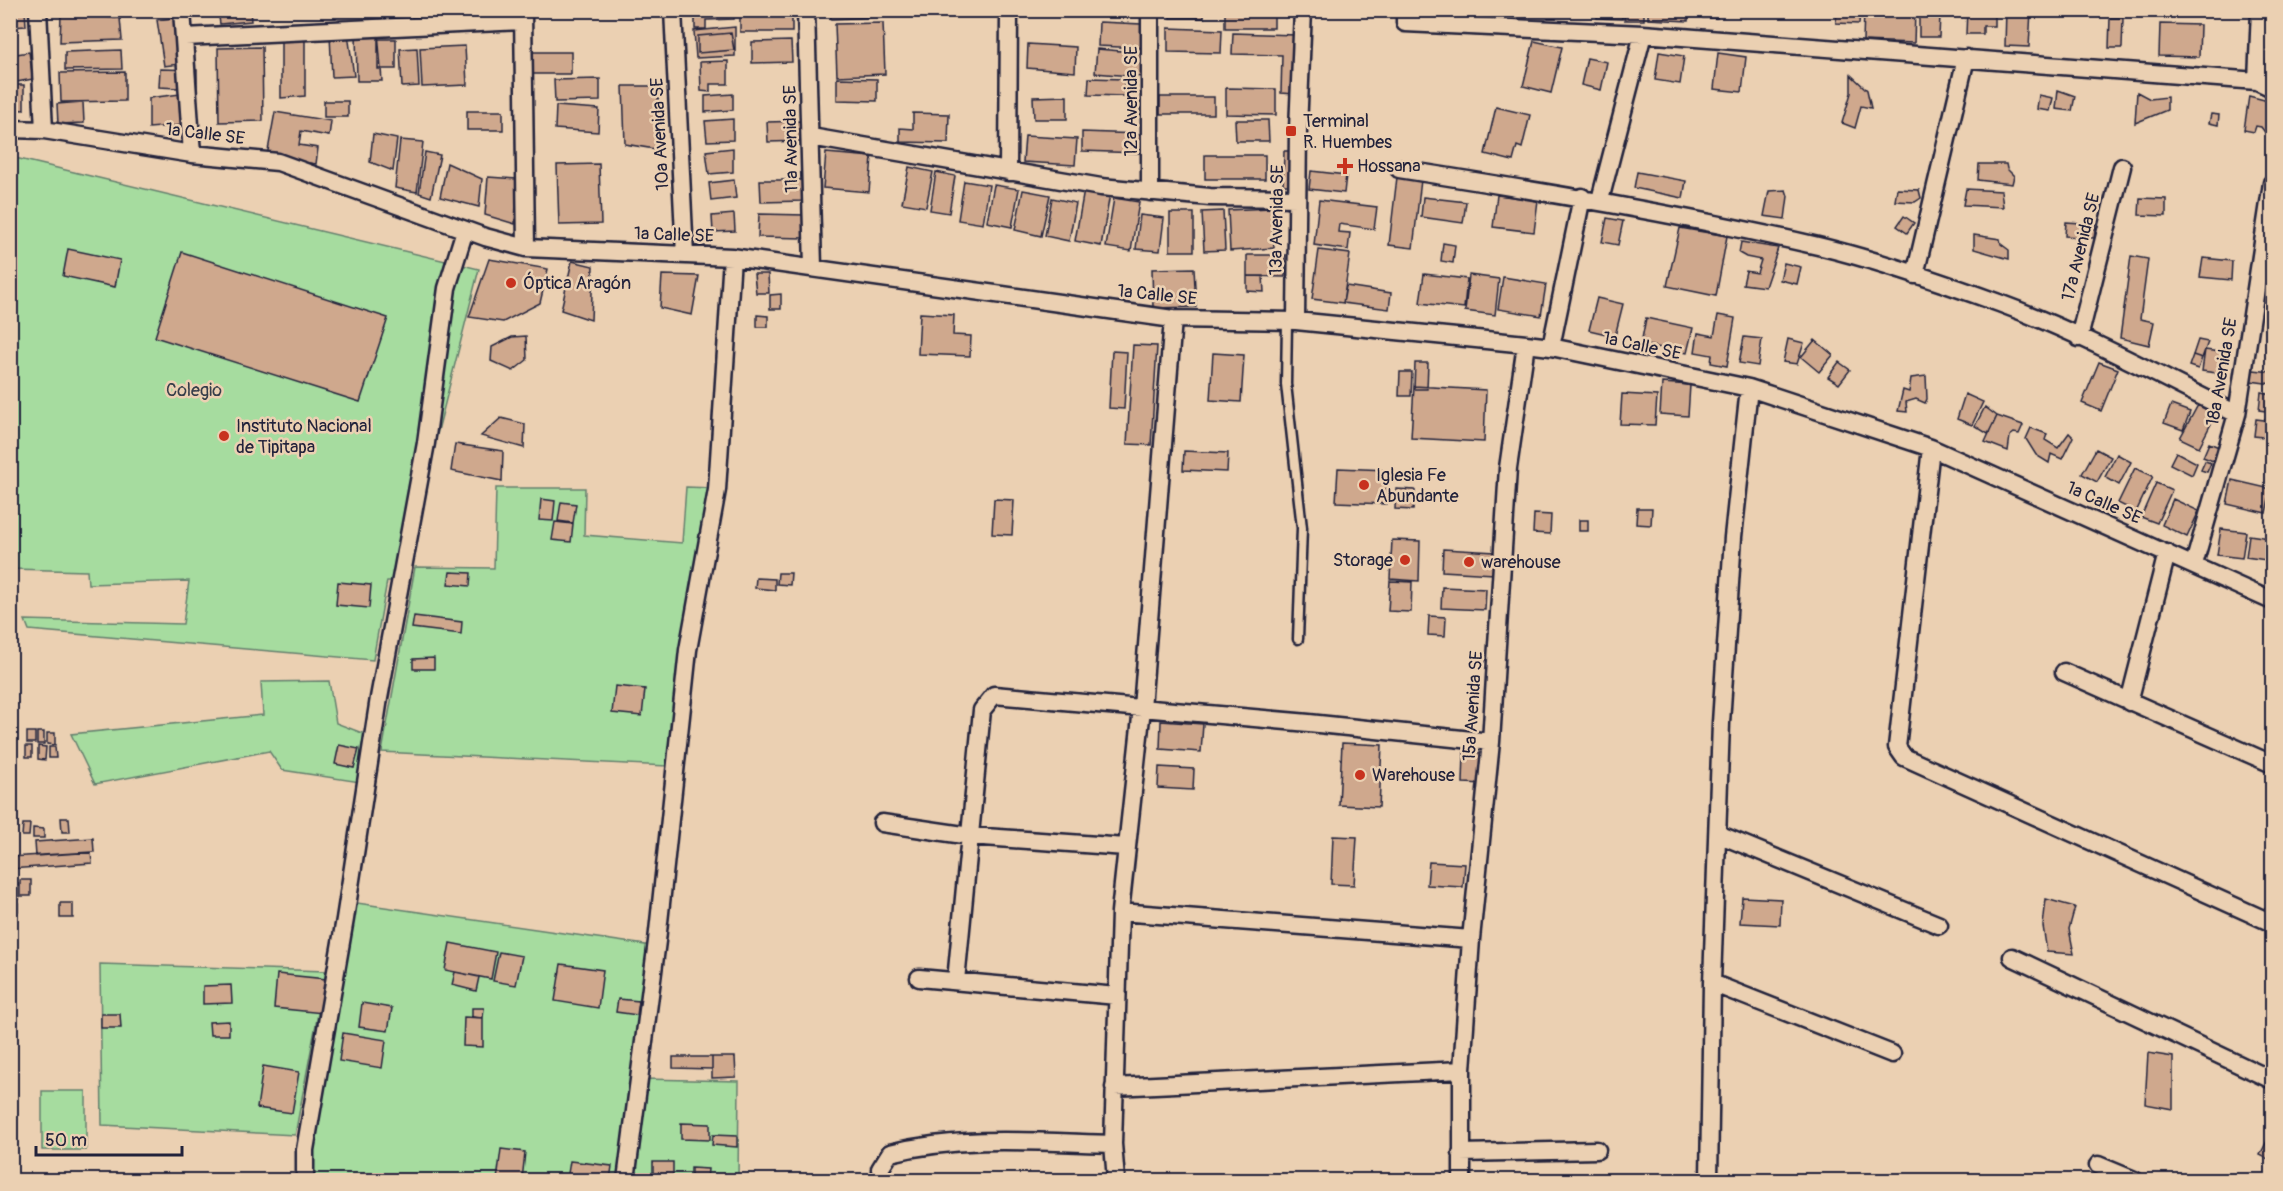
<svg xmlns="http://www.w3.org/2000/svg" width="2283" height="1191" font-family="Pangolin,sans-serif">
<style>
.green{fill:#a6dc9f;stroke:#647f6d;stroke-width:1.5}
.building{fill:#cfa88d;stroke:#22223b;stroke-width:1.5}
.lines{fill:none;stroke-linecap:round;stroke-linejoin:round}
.service-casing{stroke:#22223b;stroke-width:13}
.minor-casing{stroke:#22223b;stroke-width:21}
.service{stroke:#ebd0b2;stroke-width:8}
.minor{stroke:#ebd0b2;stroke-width:16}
.poi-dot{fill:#c8321e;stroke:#ebd0b2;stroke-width:2}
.labels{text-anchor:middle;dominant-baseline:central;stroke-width:5;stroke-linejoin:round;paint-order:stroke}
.street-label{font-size:18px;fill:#22223b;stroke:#ebd0b2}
.poi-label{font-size:18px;fill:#22223b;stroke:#ebd0b2;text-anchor:start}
.park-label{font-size:18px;fill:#363e4a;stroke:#ebd0b2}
</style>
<rect width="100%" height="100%" fill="#ebd0b2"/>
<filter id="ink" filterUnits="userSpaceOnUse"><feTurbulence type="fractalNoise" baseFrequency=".0167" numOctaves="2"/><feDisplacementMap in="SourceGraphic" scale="12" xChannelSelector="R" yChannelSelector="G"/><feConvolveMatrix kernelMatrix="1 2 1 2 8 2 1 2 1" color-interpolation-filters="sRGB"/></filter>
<g filter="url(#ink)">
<!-- green -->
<path class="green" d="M11 157 479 269 400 581H387L373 660 29 630 25 620 183 624 189 581 88 584 87 571 11 569Z
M686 487 712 488 682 644 667 766 382 752 415 567 494 568 496 488H585L584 535 682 543Z
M329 681 336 723 370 736 360 782 282 770 269 751 95 784 71 734 263 715 261 682Z
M350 902 652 946 624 1180H309L308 1150Z
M100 964 326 971 295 1135 102 1125Z
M642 1079 739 1081 738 1180H630Z
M42 1091H86V1150H42Z"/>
<!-- building -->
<path class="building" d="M10 10H25L26 26 10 27Z
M218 10H250L251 21 220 24Z
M695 10H733L734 19 706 20V29H695Z
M792 10V32H740V11Z
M830 10H879V17L831 19Z
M1095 10H1139L1138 17 1095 15Z
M1170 10H1204V18H1170Z
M1308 10H1369V13Z
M1320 10H1375V13Z
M1502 10H1540L1539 13 1502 11Z
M1597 10H1622V19L1597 18Z
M1625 10H1644V20H1624Z
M1648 10H1689L1688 21 1648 19Z
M1703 10H1718L1717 18H1703Z
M1837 10H1860L1859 24 1836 23Z
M1864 10H1915L1914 43 1863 41Z
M1967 10H1994V26H1983V34H1966Z
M2006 10H2031L2029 47 2005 46Z
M1225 11H1274V28H1225Z
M61 15 120 18 122 40 60 42Z
M1919 15H1940L1939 37H1919Z
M181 17 187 63 164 66 157 20Z
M2110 18H2123L2122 48H2109Z
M1099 22 1141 24V48L1098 46Z
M883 23 885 74 837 76 835 24Z
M2160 24 2200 25 2199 57 2159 56Z
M735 27V56L696 58 694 31Z
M1168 28 1222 30 1221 53 1168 52Z
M356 32H378L382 81H357Z
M731 33 734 50 698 53V36Z
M1233 33 1296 35 1295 94 1281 93 1282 55 1232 54Z
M305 34V96L281 98V37Z
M348 34 354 76 332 77 330 35Z
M2269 38H2272V65H2268Z
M378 39H396V69H378Z
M791 41 792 62 752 63V42Z
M1534 41 1562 47 1551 93 1523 86Z
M1028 44 1076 47 1075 72 1027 68Z
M465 46 467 85 422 87 420 48Z
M262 47 263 121 219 122 218 48Z
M417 48 419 86 402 87 400 49Z
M1097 49 1145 53 1143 77 1095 73Z
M121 50 122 69 65 70V52Z
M29 52 33 79 11 83 10 55Z
M533 52H571V74H533Z
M1659 52 1684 56 1680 84 1655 80Z
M1718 53 1746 57 1742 92 1714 89Z
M1587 58 1607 62 1601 90 1581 85Z
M728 61V84H710V92L701 91 700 62Z
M160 69 197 70V89L159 87Z
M125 72V101L61 102 60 73Z
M1851 75 1867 90 1871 108 1861 106 1855 128 1842 123 1851 93Z
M837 78 877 79V101L837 100Z
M1089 78 1124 79V96L1088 95Z
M600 79V101L555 102 554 80Z
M10 85H24V110L10 109Z
M623 86H660L658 96 661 150 625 144Z
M1226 88 1276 89V115L1226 114Z
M2058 90 2075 96 2072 111 2056 109Z
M2137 92 2150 99 2167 97V110L2135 123Z
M188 93 185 125 149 128V98Z
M733 94V110L705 112V96Z
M2039 95 2053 98 2050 111 2037 109Z
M1067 96V119H1034L1033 97Z
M2249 96 2272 102 2271 135H2267L2261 127 2256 126 2254 132 2244 130Z
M1160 97H1214V114H1160Z
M324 101H348V117H324Z
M83 102 84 123 58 124 57 104Z
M556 106 599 109 598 132 555 129Z
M1496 107 1530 115 1522 148 1517 146 1513 161 1485 154Z
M467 111H503V130H467Z
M275 112 331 121 329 136 301 131 299 145 318 148 316 164 267 156Z
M913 113 949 114 948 143 900 142V128L913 129Z
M2211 114 2219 115 2218 125 2209 123Z
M733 119V140L707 141 705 121Z
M1235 120H1268L1269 141H1236Z
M804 121V141L768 142 767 122Z
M1082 132 1140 134V153L1082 151Z
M373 134 397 139 393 171 370 162Z
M1025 136 1077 139 1075 165 1023 162Z
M400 140 423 142 417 192 395 188Z
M733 148V172L709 174 706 151Z
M1284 151H1292L1290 185H1283Z
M425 152 440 155 431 197 419 193Z
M826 153 872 157 869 192 823 188Z
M1205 155H1265V179H1205Z
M447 163 482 179 479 207 440 197Z
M599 164 601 224 559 225 557 165Z
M1979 164H2006L2007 169 2014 176 2012 184 1978 180Z
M909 167 933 172 926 207 902 203Z
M1311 171 1346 175 1344 193 1309 189Z
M936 172 955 176 949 213 930 210Z
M1637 172 1686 181 1683 198 1634 188Z
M488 177 517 179 515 224 485 215Z
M1397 177 1421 180 1413 248 1389 245Z
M734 180 736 198 711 201 709 183Z
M760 180H803V201L761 202Z
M964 181 989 185 983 224 958 220Z
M994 185 1019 189 1012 227 987 222Z
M1897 189 1919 190 1921 198 1915 202 1895 201Z
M1966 189 2001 191 2003 207 1963 205Z
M1023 190 1050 195 1041 236 1015 230Z
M1084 190 1110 194 1101 246 1075 241Z
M1786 190 1788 196 1785 219 1764 216 1769 191Z
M1497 195 1538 200 1534 232 1493 227Z
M1423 197 1466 202 1463 223 1421 217Z
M1052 198 1076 203 1069 241 1045 236Z
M1114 198 1139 202 1131 251 1106 247Z
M2140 198 2166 199V216L2139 215Z
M1319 200 1377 207 1374 229 1339 224 1338 232 1350 233 1348 250 1314 245Z
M1271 208 1274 248 1230 251 1228 210Z
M1223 211 1225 250 1204 251 1202 212Z
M1170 213H1194V251H1170Z
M734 214 735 231 713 232 712 216Z
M759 214 805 215 804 238 758 237Z
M1140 215 1164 218 1160 251 1136 249Z
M1904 216 1914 223 1907 233 1897 226Z
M1607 218 1623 221 1618 245 1602 242Z
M2066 222 2096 224 2094 238 2065 236Z
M1680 228 1727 236 1716 296 1667 286Z
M1974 235 2000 239 2001 244 2009 250V259L1974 249Z
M1741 242 1778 248 1765 287 1743 284 1746 271 1757 273 1761 260 1746 257 1739 253Z
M1443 243 1455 245 1453 263 1441 261Z
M68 249 120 260 115 287 63 276Z
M1319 250 1350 254 1343 303 1312 299Z
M182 252 388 318 360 402 155 337Z
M1247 255H1285V277L1247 276Z
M2131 256 2148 259 2140 319 2154 322 2149 345 2120 338Z
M2203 258 2232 261 2231 280 2200 277Z
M489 259 548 269 540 303 503 322 469 317Z
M572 261 593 266 591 320 561 310Z
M1784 263 1801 267 1797 284 1780 280Z
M1194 268 1196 307 1153 308 1152 269Z
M754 274H768L769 293H756Z
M1424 274 1467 279 1464 308 1420 303Z
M662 275 699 276 692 315 660 308Z
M1469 275 1499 279 1495 315 1465 311Z
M1247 276H1263L1264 292 1247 291Z
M1503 277 1546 284 1541 316 1498 309Z
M1346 286 1391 293 1389 309 1343 303Z
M781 294V309H770V295Z
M1597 298 1623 304 1615 336 1589 330Z
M920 313 954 315 953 335 971 336 970 356 918 354Z
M757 315 768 316V327H757Z
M1718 315 1735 318 1727 366 1711 363 1712 355 1695 352 1698 333 1714 336Z
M2270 315 2272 316V326L2268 325Z
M1646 318 1693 328 1687 353 1641 344Z
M526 336 527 360 513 371 491 361 492 347 512 337Z
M1744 337 1762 339 1758 366 1739 363Z
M1788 339 1804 343 1797 364 1783 362Z
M1815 340 1833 355 1819 372 1801 357Z
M2198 340 2208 342 2202 358 2193 355Z
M2272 344V366L2268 365Z
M1133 345 1157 346 1151 445 1127 444Z
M2205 350 2227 353 2224 374 2202 371Z
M1112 351 1127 352 1124 409 1109 408Z
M1213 353 1244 355 1241 402 1210 400Z
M2193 355 2202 358 2198 369 2189 366Z
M1839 362 1850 370 1839 384 1828 377Z
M2099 362 2118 369 2101 411 2082 403Z
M1415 363H1428L1427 389H1414Z
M2253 370 2272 372V384L2251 381Z
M1400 372H1412L1411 396H1399Z
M1926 376 1927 399 1925 403 1916 399 1906 402 1907 412 1898 411 1903 390 1909 392 1911 378Z
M1662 383 1690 385 1688 416 1660 414Z
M1414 386 1486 390 1484 442 1411 438Z
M2261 392 2272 394V412L2259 410Z
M1622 394 1657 396 1655 425 1620 424Z
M1965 394 1983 402 1972 425 1957 419Z
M2171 405 2190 412 2183 430 2164 423Z
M2198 405 2216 414 2199 447 2180 438Z
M1985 407 1997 416 1988 434 1975 426Z
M1997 416 2023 425 2019 434 2014 433 2010 436 2008 451 1985 442Z
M501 418 525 424 524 448 481 436Z
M2256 419 2272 421V438L2254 436Z
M2031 428 2047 434 2045 440 2058 448 2069 433 2073 437 2062 459 2051 454 2049 463 2036 455 2026 439Z
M2209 443 2219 447 2213 461 2203 457Z
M455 444 503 451 502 481 451 471Z
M2096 449 2111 457 2097 482 2082 474Z
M1184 451 1228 453 1227 472 1183 470Z
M2176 452 2197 463 2192 475 2170 464Z
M2117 454 2131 462 2119 485 2105 477Z
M2205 461 2211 463 2207 472 2201 470Z
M1338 468 1387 470 1386 504 1336 502Z
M2135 468 2153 476 2136 512 2118 503Z
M2232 480 2271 489 2266 513 2227 504Z
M2156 483 2172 490 2157 523 2141 517Z
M1396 489 1415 490 1413 510 1395 509Z
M541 499 555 501 553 521 539 520Z
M994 499 1014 500 1012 535 992 534Z
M2173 499 2199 511 2187 537 2162 525Z
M561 502 576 504 573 523 558 521Z
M1637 508H1652L1651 525 1636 524Z
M1534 514 1551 515 1550 534 1533 533Z
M1579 520H1588V531H1579Z
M555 522 573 524 571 542 552 540Z
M2221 529 2246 532 2242 558 2217 555Z
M2249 535 2269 538 2266 560 2246 557Z
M1392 540 1420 541 1419 581 1390 579Z
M1443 549 1495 552 1494 574 1442 571Z
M450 572 471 573 470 586 448 584Z
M778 573H791L790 585 777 584Z
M756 578 775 579V590L755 588Z
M1390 581 1412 582 1411 612 1388 611Z
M338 582 371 585 369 608 336 605Z
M1442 587 1486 589 1485 610 1441 608Z
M414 616 462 622 461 634 412 628Z
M1429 616 1446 617 1445 636 1428 635Z
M434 658V669H413V659Z
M615 686 645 689 642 716 612 713Z
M1161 721 1203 724 1201 752 1160 749Z
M27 732H35V743H27Z
M37 732H44V744H37Z
M47 733H55V745L47 744Z
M1342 743 1382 745 1379 807 1339 805Z
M339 745 359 749 354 768 335 764Z
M26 746H32V757H26Z
M38 746 46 747 45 760 38 759Z
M49 747H55L56 758H49Z
M1464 752 1487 753 1486 784 1463 783Z
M1159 767 1194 769 1193 790 1158 788Z
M61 818H69L70 832H62Z
M23 824H30L29 836H22Z
M33 828 44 829V838H33Z
M1333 836 1357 837 1354 885 1331 884Z
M93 838 94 852 36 856 35 842Z
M91 852 92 863 10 869V857Z
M1429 862 1465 864 1463 887 1427 885Z
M20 880H31V896H20Z
M10 883H18V899H10Z
M1742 897 1781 899 1780 925 1740 923Z
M2046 899 2075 907 2069 929 2074 954 2047 952 2043 926Z
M11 903H18V911H11Z
M60 903H73V918H60Z
M450 943 496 952 491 979 445 970Z
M499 952 522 956 516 985 493 981Z
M561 964 603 970 598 1008 555 1001Z
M455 972 479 977 476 991 452 985Z
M277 974 326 979 323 1013 274 1008Z
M231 985 232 1003 203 1004V986Z
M618 999 639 1001 637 1015 616 1012Z
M362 1003 392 1008 388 1031 359 1027Z
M472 1008H484L483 1018 472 1017Z
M101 1014H120L121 1028H101Z
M464 1017 483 1018V1047L463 1046Z
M229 1021V1035H210L209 1022Z
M343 1033 386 1040 382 1068 339 1061Z
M2148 1053 2173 1057V1109L2145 1104Z
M673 1057H712V1069L673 1068Z
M712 1057H735L736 1077 712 1078Z
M263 1066 299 1072 292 1113 257 1108Z
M681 1123 710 1124V1140L681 1139Z
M2271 1133H2272V1161L2260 1155Z
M713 1135 737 1136V1147L712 1145Z
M501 1149 525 1152 522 1180H497Z
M570 1161 612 1166 610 1180H567Z
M653 1162H673V1180H653Z
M691 1168 708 1169 707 1180H691Z
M349 1177 365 1179V1180H349Z"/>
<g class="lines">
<!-- service casing -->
<g class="service-casing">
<path id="service" d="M1287 322 1286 384 1302 528 1298 639"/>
</g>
<!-- minor casing -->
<g class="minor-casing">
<path id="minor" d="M38 10 44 130
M182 10 192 154
M673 10 685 255
M806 10 813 267
M1150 10V192
M1405 10V23L1643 34 2257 81 2272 88
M523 12 526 248
M185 37 523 21
M2257 81 2260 10
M10 129 44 130 192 154 278 162 485 237 526 248 732 257 1173 319 1296 321 1526 344 1551 347 1749 388 1931 448 2272 601
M811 137 1101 187 1210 197 1297 198
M1399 169C1539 191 1679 214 1818 246 1877 260 1941 282 1999 303 2081 333 2159 376 2237 414
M1008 172 1009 10
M1600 200 1643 34
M1915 275 1966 58
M1296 321 1298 129 1303 10
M2079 338 2122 167
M1551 347 1582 197
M1931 448 1897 747 1904 757 2272 923
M2194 564 2237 414 2272 183
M2064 672 2272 764
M2129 702 2167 553
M882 823 970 836 1126 847
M1718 834 1939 925
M1120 912 1471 939
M2012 957 2272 1080
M919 978 1117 996
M956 981 982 710 994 695 1309 723 1491 742
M1712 983 1892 1054
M1114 1087 1462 1070
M1461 1153 1597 1150
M2098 1165 2134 1180
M880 1169 890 1153C963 1135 1039 1142 1113 1144
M305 1180V1150L345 919 379 698 426 443 447 288 465 230
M626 1180 657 941 688 650 717 490 732 257
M1116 1180 1113 1144 1120 912 1142 708 1173 319
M1462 1180V1070L1471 939 1491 742 1508 468 1526 344
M1709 1180 1712 983 1721 723 1733 537 1749 388"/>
</g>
<!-- service -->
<use href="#service" class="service"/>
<!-- minor -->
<use href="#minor" class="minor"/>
</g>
</g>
<!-- markers -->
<g class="poi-dot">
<rect x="1285" y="125" width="12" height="12" rx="3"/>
<path d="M1342 157h6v6h6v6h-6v6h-6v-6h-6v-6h6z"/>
<circle cx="511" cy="283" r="6"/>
<circle cx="224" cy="436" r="6"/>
<circle cx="1364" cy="485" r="6"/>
<circle cx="1405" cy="560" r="6"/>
<circle cx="1469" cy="562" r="6"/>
<circle cx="1360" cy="775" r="6"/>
</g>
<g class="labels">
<!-- street labels -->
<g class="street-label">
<text transform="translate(1131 101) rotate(-90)">12a Avenida SE</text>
<text transform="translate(205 134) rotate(7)">1a Calle SE</text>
<text transform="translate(660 134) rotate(-93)">10a Avenida SE</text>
<text transform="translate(791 139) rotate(-91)">11a Avenida SE</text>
<text transform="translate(1277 220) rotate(-89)">13a Avenida SE</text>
<text transform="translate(674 235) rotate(2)">1a Calle SE</text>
<text transform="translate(2081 247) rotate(-76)">17a Avenida SE</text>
<text transform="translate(1157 295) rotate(6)">1a Calle SE</text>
<text transform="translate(1642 346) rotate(12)">1a Calle SE</text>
<text transform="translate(2222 372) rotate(-80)">18a Avenida SE</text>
<text transform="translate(2104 503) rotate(24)">1a Calle SE</text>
<text transform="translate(1473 706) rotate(-86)">15a Avenida SE</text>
</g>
<!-- poi labels -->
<g class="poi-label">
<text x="1303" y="121">Terminal<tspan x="1303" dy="21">R. Huembes</tspan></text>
<text x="1357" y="166">Hossana</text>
<text x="523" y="283">Óptica Aragón</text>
<text x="236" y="426">Instituto Nacional<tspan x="236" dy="21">de Tipitapa</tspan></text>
<text x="1376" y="475">Iglesia Fe<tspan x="1376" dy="21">Abundante</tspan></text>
<text x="1393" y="560" text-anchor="end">Storage</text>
<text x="1481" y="562">warehouse</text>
<text x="1372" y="775">Warehouse</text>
</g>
<!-- park labels -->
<g class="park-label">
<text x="194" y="390">Colegio</text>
</g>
</g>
<!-- margin -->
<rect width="2283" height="1191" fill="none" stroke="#ebd0b2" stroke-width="36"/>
<rect x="18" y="18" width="2247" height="1155" fill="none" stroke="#22223b" stroke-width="2" filter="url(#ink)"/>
<!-- scale -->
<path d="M36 1146v9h146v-9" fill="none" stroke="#22223b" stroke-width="3"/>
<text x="45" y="1146" font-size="18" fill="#22223b" stroke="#ebd0b2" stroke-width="4.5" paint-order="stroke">50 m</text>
</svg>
